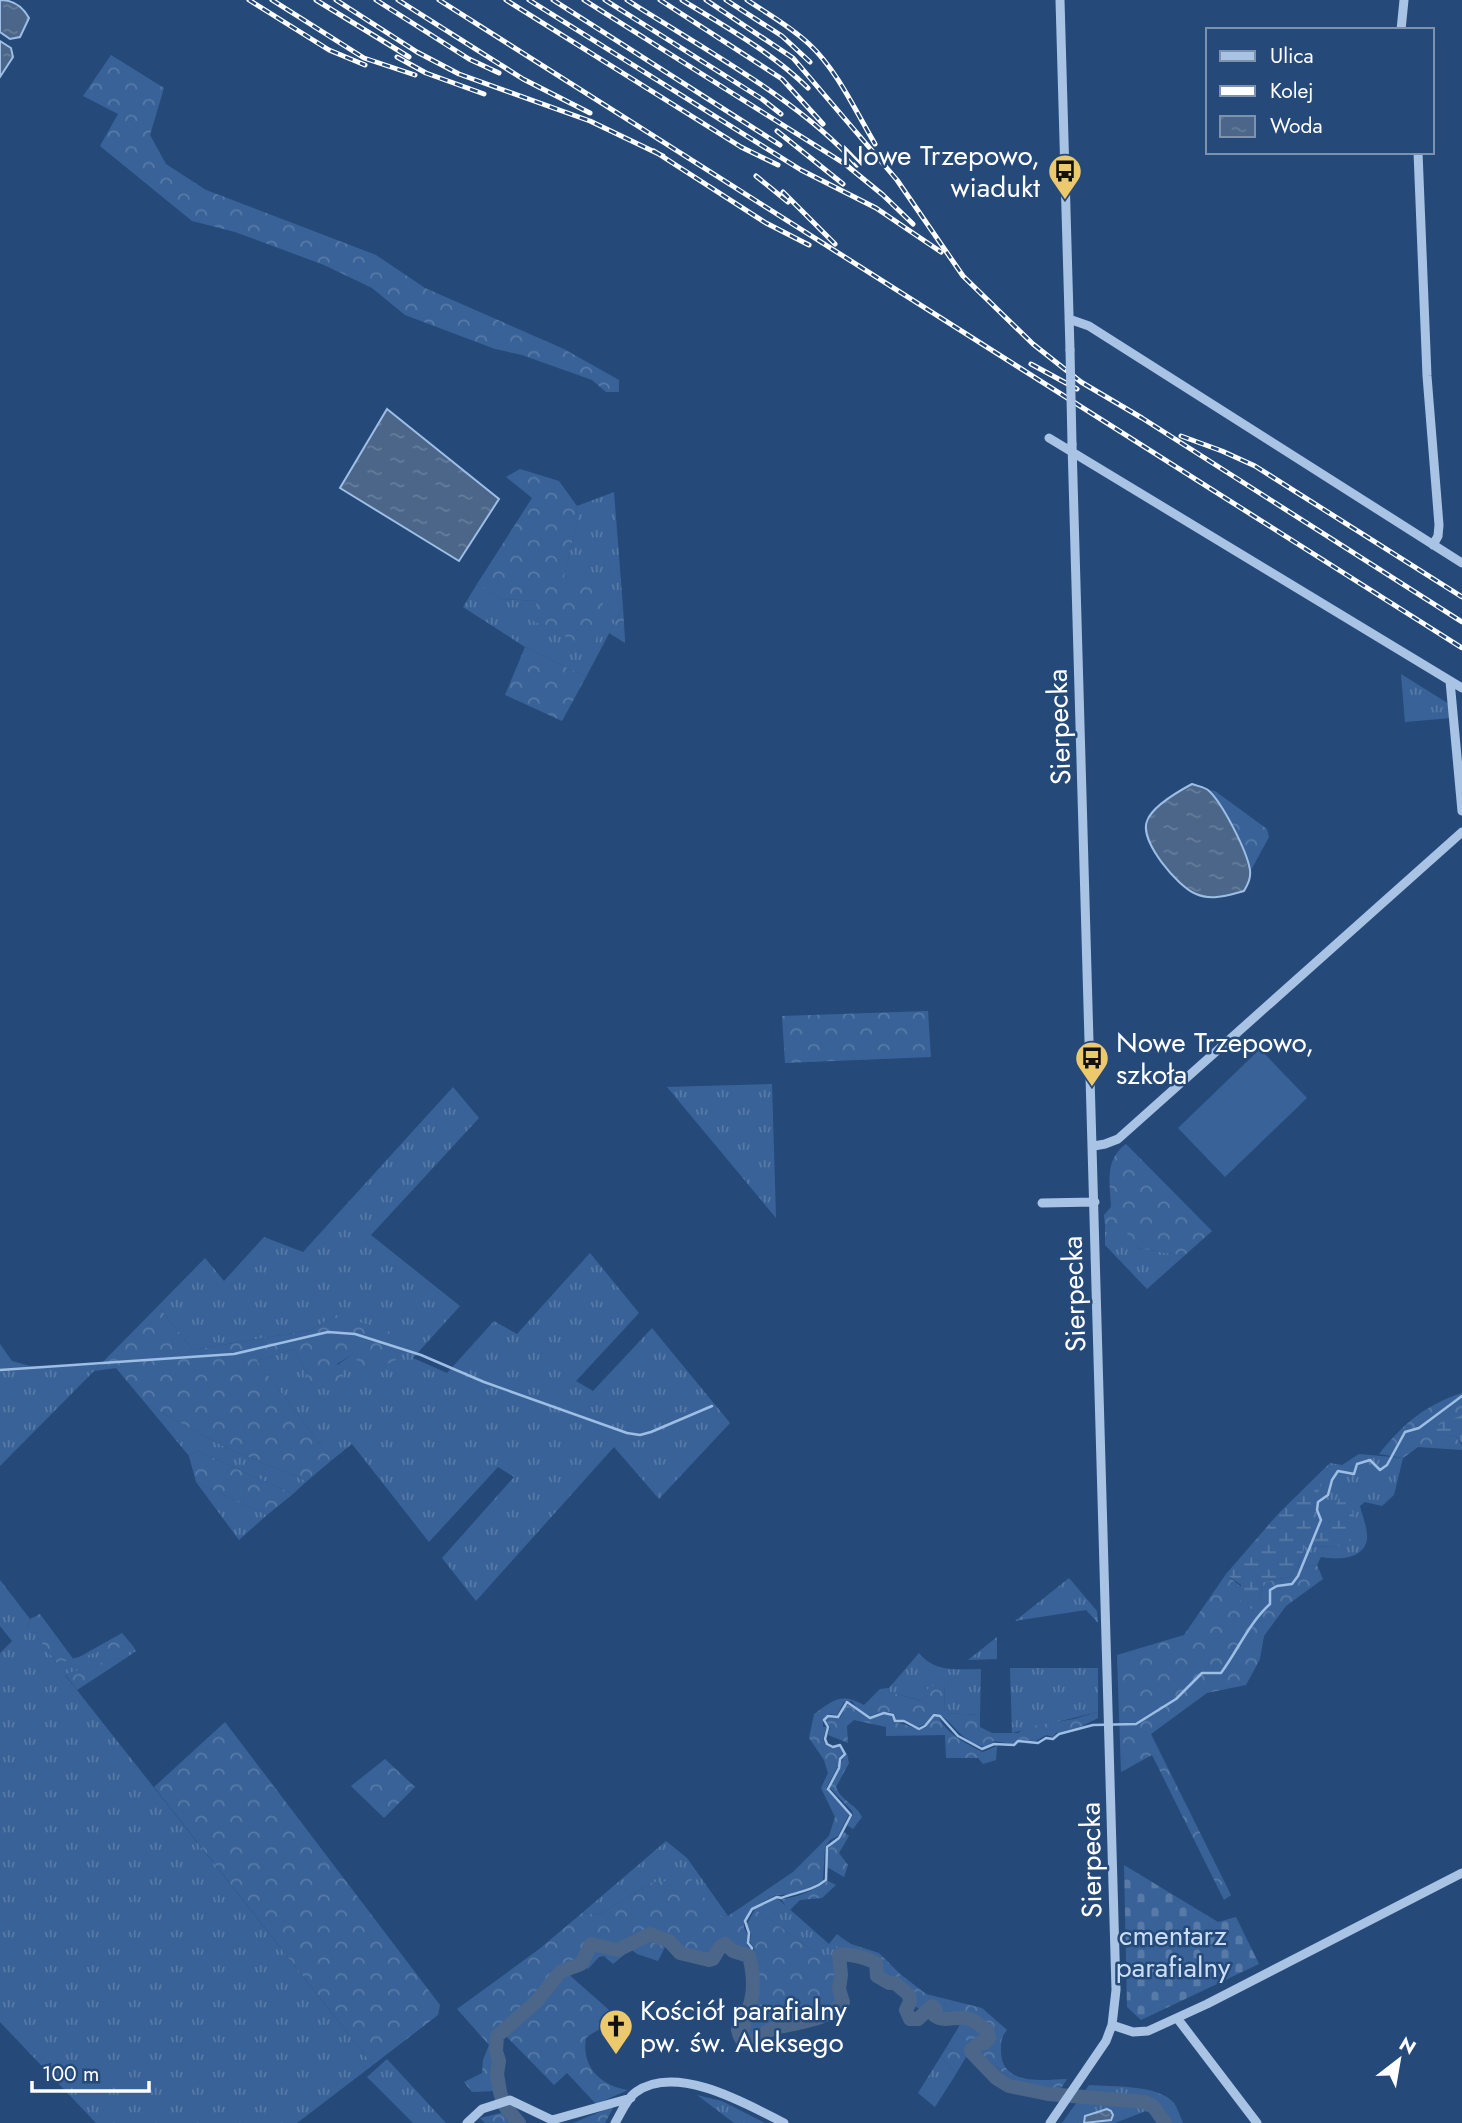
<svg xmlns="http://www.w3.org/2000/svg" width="1462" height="2123" font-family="Jost,sans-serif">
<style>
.grass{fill:url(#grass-tufts)}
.forest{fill:url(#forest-crowns)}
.wetland{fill:url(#wetland-marsh)}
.cemetery{fill:url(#cemetery-stones)}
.pitch{fill:#396398}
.water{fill:url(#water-ripples);stroke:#9dbee5;stroke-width:2}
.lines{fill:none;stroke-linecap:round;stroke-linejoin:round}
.stream{stroke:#9dbee5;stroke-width:2.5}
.river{stroke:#4b6689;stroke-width:14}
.minor{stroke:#a8c3e4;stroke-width:9}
.rail-casing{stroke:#fff;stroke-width:5}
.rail{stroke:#254a7a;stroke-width:2.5;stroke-dasharray:8;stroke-linecap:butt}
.minor-bridge{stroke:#a8c3e4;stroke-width:9}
.labels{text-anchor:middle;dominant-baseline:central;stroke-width:5;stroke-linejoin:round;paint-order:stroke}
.poi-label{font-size:28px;fill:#fff;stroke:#254a7a;text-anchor:start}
.street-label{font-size:28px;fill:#fff;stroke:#254a7a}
.park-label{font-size:28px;fill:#cbddf3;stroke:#254a7a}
</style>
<defs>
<pattern id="grass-tufts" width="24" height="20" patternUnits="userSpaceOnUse" patternTransform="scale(1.75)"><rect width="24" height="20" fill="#396398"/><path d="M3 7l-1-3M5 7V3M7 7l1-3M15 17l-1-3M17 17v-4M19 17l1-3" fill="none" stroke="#577aa7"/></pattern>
<pattern id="forest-crowns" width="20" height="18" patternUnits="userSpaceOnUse" patternTransform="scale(1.75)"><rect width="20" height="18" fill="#396398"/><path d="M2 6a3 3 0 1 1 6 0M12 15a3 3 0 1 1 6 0" fill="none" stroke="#577aa7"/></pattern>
<pattern id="wetland-marsh" width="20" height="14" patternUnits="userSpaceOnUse" patternTransform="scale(1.75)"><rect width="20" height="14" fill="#396398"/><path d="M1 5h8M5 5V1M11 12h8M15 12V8" fill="none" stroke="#577aa7"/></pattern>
<pattern id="cemetery-stones" width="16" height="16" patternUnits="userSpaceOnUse" patternTransform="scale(1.75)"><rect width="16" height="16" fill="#396398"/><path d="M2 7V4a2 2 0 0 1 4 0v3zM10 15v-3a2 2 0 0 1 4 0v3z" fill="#577aa7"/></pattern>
<pattern id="water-ripples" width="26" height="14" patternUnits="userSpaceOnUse" patternTransform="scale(1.75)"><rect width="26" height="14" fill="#4b6689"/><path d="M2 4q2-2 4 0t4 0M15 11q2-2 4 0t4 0" fill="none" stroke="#667d9b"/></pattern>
</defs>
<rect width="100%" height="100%" fill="#254a7a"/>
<!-- grass -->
<path class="grass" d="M614 492 623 607 586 677 525 647 463 607 477 584 502 599 537 601 593 587 564 577 576 526 577 506Z
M1401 674 1449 704 1451 718 1405 722Z
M772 1084 776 1218 667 1087Z
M453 1087 479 1118 371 1235 460 1306 413 1358 447 1373 494 1321 517 1334 590 1253 639 1313 576 1381 593 1391 652 1328 730 1423 659 1499 614 1447 476 1601 442 1558 514 1477 498 1467 429 1542 352 1444 332 1460 257 1361 294 1349 312 1384 351 1355 336 1315 311 1330 193 1350 158 1306 205 1258 224 1281 264 1237 303 1252Z
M1119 1222 1138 1248 1184 1256 1147 1289 1105 1245V1225Z
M0 1344 12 1361 30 1366 100 1365 0 1466Z
M146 1404 227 1448 307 1481 293 1494 198 1451 189 1456Z
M1359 1454 1403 1458 1394 1495 1382 1506 1365 1502 1360 1506C1362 1515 1368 1529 1367 1539 1364 1560 1337 1560 1321 1557L1317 1565 1297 1568 1305 1547 1342 1546 1350 1542 1339 1499 1328 1523H1312C1310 1503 1323 1481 1330 1463L1342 1465Z
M196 1482 267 1515 239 1540Z
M1069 1578 1097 1611 1098 1623 1086 1610 1015 1621Z
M0 1580 30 1619 28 1625 57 1663 115 1647 133 1646 136 1651 123 1660 117 1658 65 1675 373 2065 297 2123H96L0 2022V1653L12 1641 0 1626Z
M997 1637V1659L968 1660Z
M919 1653C935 1673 957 1669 981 1669L980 1715 945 1713 944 1682 922 1701 890 1692 889 1688Z
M1010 1668H1098V1712L1012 1733Z
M666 1841 687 1858 728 1916 716 1915 653 1882 598 1915 582 1913Z
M777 1898 829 1944 837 1934 842 1938 835 1948 840 1952 836 1955 839 1969 755 1909Z
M955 2033 975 2046 970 2048 966 2057 946 2048Z
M973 2051 1022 2086C1000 2083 987 2066 973 2051Z
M941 2056 956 2074 935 2107 918 2093Z
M387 2059 446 2123H413L367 2077Z
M1089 2085C1112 2087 1158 2084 1174 2103 1178 2109 1180 2116 1183 2123H1160L1157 2117 1146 2111 1115 2123H1062Z
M697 2095 722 2101 765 2123H734Z"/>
<!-- forest -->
<path class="forest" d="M111 55 164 88 150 135 166 164 206 190 376 255 425 288 564 349 619 380V392H606L592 380 522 355 495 349 405 315 372 288 324 265 235 232 192 221 100 146 118 114 83 96Z
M520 469 559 481 577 506 576 526 564 577C572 580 583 582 591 586 613 599 600 631 592 649L531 620 537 601 502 599 477 584 532 498 506 477Z
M623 607 625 640V643L609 633Z
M525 647 586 677 562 721 505 695Z
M1208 790 1215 791 1267 829 1269 837 1250 872C1242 841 1226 816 1208 790Z
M928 1011 931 1057 785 1063 782 1016Z
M1126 1144 1212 1231 1184 1256 1138 1248 1119 1223 1105 1225 1104 1215 1111 1207C1110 1183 1104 1160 1126 1144Z
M158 1306 193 1350 311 1330 336 1315 387 1330 401 1341 396 1360 370 1372 351 1355 337 1364 347 1384 335 1393 312 1384 294 1349 257 1361 332 1460 307 1481 227 1448 146 1404 116 1368 94 1371Z
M1462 1393V1415L1436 1434 1455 1436 1462 1445V1450L1418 1447 1403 1458 1379 1454C1403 1424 1425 1405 1462 1393Z
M198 1451 293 1494 267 1515 196 1482 189 1456Z
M1317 1565 1323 1579 1286 1606 1264 1636 1260 1659 1246 1685 1207 1693 1151 1734 1231 1895 1224 1900 1152 1755 1121 1772 1117 1655 1184 1635 1226 1574 1259 1602 1263 1582 1289 1577 1297 1568Z
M40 1614 74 1660 122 1633 133 1646C106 1647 83 1658 57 1663L28 1625 30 1619Z
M117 1658 123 1660 77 1690 65 1674Z
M944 1682 945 1713 980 1715V1727L992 1733H1018L1027 1727 1074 1719 1098 1712V1718L1080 1727 1056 1733 1053 1737 1046 1735 1036 1741 1017 1740 1012 1744 994 1741 986 1747C960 1744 952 1717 934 1713L925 1724 918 1727 905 1720H896L895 1714C885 1709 879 1713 870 1716L857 1708 852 1701 844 1702 837 1715 828 1714 823 1720V1727H826L823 1740 826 1745 833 1748 840 1747 843 1753 838 1759V1766L826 1788 849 1814 838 1836 830 1840 825 1847 823 1880C810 1889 791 1896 776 1895L751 1908 744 1922V1928L748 1935 747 1945 750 1948 748 1952 737 1951 727 1941 718 1946 713 1957 697 1956 681 1951 674 1939 671 1940 650 1931 618 1949 593 1940 586 1941 580 1963 561 1968 526 2008 503 2029 495 2032 493 2044 497 2057 494 2073 497 2091 472 2092 464 2082 482 2073 483 2060 489 2045 457 2009 538 1950 582 1913 598 1915 653 1882 691 1879 716 1915 728 1916 793 1872 829 1836 835 1817 821 1788 828 1773 824 1760 809 1738 814 1714C834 1700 840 1692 864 1705L880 1689 889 1688 890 1692 921 1701 929 1687Z
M847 1704 870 1719 886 1714 892 1716 894 1723C906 1722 913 1731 926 1728L929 1721 935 1716 939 1717C945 1733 968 1745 983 1752L997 1746 996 1760 983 1764 978 1758H946L945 1735 886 1736V1727L854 1720 847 1726 848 1743 828 1735 830 1727 826 1721 829 1717 840 1718Z
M225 1722 440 2005 438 2015 373 2065 154 1787Z
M847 1753 849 1763 836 1787C841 1801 856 1804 862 1817L853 1829 847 1825 853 1815 852 1811 830 1788C834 1779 841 1760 847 1753Z
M385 1759 415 1787 384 1818 351 1786Z
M843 1831 849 1836 839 1853 848 1865 844 1877 827 1867C826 1854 827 1845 840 1839Z
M828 1881 836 1885 822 1898 800 1900 789 1911 781 1899C798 1898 813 1890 828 1881Z
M755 1909 839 1969 837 1989 841 2001 837 2006 801 2022 776 2025 751 2042H747L741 2037 740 2032 746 2026V2012L753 2004 756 1982 752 1966 754 1948 750 1942 751 1934 747 1924Z
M651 1936 667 1943 658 1961 637 1954 629 1948Z
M842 1938 851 1944 879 1953 900 1974 926 1994 982 2008 1007 2030C1001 2038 1001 2041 1001 2051 1001 2086 1043 2080 1067 2079L1060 2090 1022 2086 973 2051 990 2040 989 2029 965 2016 945 2019 935 2015 937 2009 934 2005 922 2011 911 2003V1995L897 1982 882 1978 878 1973 876 1960C864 1958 851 1951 840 1952L835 1948Z
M600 1945 618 1952 623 1950 624 1955 613 1964 604 1956 599 1957 588 1969 582 1965 586 1961 590 1947Z
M566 1972 617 2017C608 2026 596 2030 586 2038 581 2066 600 2086 628 2090L596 2104 567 2073 554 2085 504 2034C512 2022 527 2016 538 2006 549 1996 552 1980 566 1972Z
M963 2020 975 2023 978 2027 985 2030 987 2038 985 2041 981 2040 975 2046 955 2033Z
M946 2048 966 2057 956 2074 941 2056Z
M614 2106 605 2123H573Z
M505 2112 512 2117 516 2123H485L480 2118Z"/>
<!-- wetland -->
<path class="wetland" d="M1462 1415V1443L1455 1436 1435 1434 1434 1427Z
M1330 1463 1318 1493 1312 1522 1328 1523 1339 1498 1352 1495 1353 1527 1350 1543 1342 1546 1305 1547 1297 1568 1289 1577 1263 1582 1259 1602 1254 1609 1240 1607 1241 1585 1226 1574 1279 1513Z"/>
<!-- cemetery -->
<path class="cemetery" d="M1124 1865 1218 1922 1236 1917 1259 1964 1141 2020 1127 2007Z"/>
<!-- pitch -->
<path class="pitch" d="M1260 1049 1307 1098 1225 1177 1178 1128Z"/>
<!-- water -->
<path class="water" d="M0 0C13 0 23 7 29 18L20 37 10 39 0 32Z
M0 41 11 48 13 57 0 77Z
M387 409 499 499 459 561 340 488Z
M1192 784C1197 786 1204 787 1208 790 1222 802 1247 851 1250 870 1251 878 1248 884 1244 891 1228 895 1212 901 1196 894 1178 887 1139 841 1147 821 1152 807 1179 791 1192 784Z
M1107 2109 1111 2111 1113 2115 1111 2120 1084 2123 1085 2116Z"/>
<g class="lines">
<!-- stream -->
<path class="stream" d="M0 1370 234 1354 328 1332 355 1334 421 1355 484 1382 627 1433 640 1435 651 1432 712 1406
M749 1956 752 1948 748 1943 749 1933 745 1921 752 1909 777 1897 781 1898C797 1892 812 1891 826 1880L827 1847 839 1838 851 1815 828 1789 839 1768 840 1759 845 1754 840 1745 833 1747 827 1744 825 1739 828 1727 824 1720 828 1716 838 1717 847 1702 870 1718 884 1713 893 1715 895 1721H904L919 1729 925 1726 934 1715 940 1716 958 1736 982 1749 994 1744 1014 1745 1018 1741 1038 1743 1046 1738 1053 1739 1059 1734 1093 1725 1136 1724 1176 1699 1202 1673H1221C1238 1650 1249 1623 1270 1604V1590L1277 1586 1292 1584 1298 1576 1321 1520 1317 1510 1318 1502 1328 1495 1332 1480 1338 1471 1354 1474 1357 1464 1370 1460 1380 1470 1387 1465 1405 1432 1419 1428 1462 1396"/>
<!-- river -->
<path class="river" d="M519 2123 504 2105 500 2092 497 2074 499 2061 496 2051 497 2036 537 2001 560 1972 581 1964 591 1944 618 1950 650 1934 669 1941 680 1953 709 1960 713 1959 720 1947 725 1944 733 1951 749 1956C753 1971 755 1985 751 2001 748 2013 745 2011 744 2027L738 2030C740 2039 742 2041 750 2044 758 2037 768 2029 779 2027 800 2022 829 2020 843 2002L839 1989 841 1975 839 1955C849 1953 867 1958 876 1963L877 1976 889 1983H895L909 1995 910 2002 906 2010 910 2019H918L932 2006 935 2009 932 2013C942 2024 953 2016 966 2018 974 2019 980 2026 987 2030L989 2038 985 2043 981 2042 971 2050 972 2053 996 2078 1009 2086 1048 2094 1145 2102 1153 2106 1165 2123"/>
<!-- minor -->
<path class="minor" d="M1060 0 1070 350
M1401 30 1404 0
M1418 152 1427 376 1439 525 1438 536 1433 545
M1069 319 1089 326 1462 563
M1049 438 1462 688
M1450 681 1462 811
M1094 1146 1105 1144 1118 1139 1462 832
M1042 1203 1095 1202
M1177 2018 1257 2123
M1112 2025 1133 2032 1148 2031 1207 2004 1462 1873
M467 2123 482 2109 510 2100 552 2120 631 2098
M615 2123C621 2113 627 2098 636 2092 676 2063 747 2104 784 2123
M1050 2123 1106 2041 1112 2025 1116 1990 1072 444"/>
<!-- rail casing -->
<g class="rail-casing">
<path id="rail" d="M249 0 329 50 365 65
M272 0 364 58 415 75
M316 0 409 57
M336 0 417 52 459 74 590 121 663 156
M376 0 469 59 499 73
M398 0 523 79 590 113
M439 0 1462 648
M506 0 741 147 778 165
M529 0 801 170 876 208 941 252
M553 0 780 145
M584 0 845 164 883 195 913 224
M605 0 762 99 781 114
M627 0C700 47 800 100 857 165
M660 0 782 79 823 124
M682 0C726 27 771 52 808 88
M706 0 793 58 897 180 963 276 1033 344 1081 382 1142 418 1462 622
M726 0 782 36 810 62
M747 0C768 14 790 26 809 44 837 70 855 110 875 144
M397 57 426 73 484 94
M777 131 843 184
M654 151 766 223 809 245
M756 176 788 202
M783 192 835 244
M1031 364 1077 389
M1181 436 1222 451 1255 466 1462 597"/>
</g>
<!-- rail -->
<use href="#rail" class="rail"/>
<!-- minor-bridge -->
<path class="minor-bridge" d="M1070 350 1072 444"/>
</g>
<!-- icons -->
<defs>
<g id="bus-pin" transform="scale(1.75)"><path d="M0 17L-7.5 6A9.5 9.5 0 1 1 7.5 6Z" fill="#edc96d" stroke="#254a7a"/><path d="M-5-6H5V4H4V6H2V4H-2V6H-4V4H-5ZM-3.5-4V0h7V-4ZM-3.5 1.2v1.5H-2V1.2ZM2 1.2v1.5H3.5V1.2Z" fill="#111"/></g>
<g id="church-pin" transform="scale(1.75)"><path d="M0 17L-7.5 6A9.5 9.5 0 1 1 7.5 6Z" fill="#edc96d" stroke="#254a7a"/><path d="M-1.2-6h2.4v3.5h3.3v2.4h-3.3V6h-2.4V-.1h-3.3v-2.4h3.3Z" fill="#111"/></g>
</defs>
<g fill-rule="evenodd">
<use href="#bus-pin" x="1065" y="171"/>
<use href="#bus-pin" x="1092" y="1058"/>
<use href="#church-pin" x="616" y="2026"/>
</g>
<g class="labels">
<!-- poi labels -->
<g class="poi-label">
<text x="1040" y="155" text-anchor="end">Nowe Trzepowo,<tspan x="1040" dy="32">wiadukt</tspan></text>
<text x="1116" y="1042">Nowe Trzepowo,<tspan x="1116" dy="32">szkoła</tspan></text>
<text x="640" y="2010">Kościół parafialny<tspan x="640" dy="32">pw. św. Aleksego</tspan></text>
</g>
<!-- street labels -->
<g class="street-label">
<text transform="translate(1059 727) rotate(-92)">Sierpecka</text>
<text transform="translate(1074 1294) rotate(-92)">Sierpecka</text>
<text transform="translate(1091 1860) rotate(-91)">Sierpecka</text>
</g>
<!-- park labels -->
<g class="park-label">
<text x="1173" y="1935">cmentarz<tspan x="1173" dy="32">parafialny</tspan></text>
</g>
</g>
<!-- legend -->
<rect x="1206" y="28" width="228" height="126" fill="#254a7a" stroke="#7c92af" stroke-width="2"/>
<rect x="1220" y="51" width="35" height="10" fill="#a8c3e4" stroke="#7c92af" stroke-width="2"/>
<text x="1270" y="63" font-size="21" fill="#ffffff">Ulica</text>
<rect x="1220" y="86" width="35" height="10" fill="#ffffff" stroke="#7c92af" stroke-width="2"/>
<text x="1270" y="98" font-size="21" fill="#ffffff">Kolej</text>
<rect x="1220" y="116" width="35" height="21" fill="url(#water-ripples)" stroke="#7c92af" stroke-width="2"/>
<text x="1270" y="133" font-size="21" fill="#ffffff">Woda</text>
<!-- north arrow -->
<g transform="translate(1399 2060) rotate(31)" stroke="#254a7a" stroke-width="5" paint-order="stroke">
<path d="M0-5L12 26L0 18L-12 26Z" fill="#ffffff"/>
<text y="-10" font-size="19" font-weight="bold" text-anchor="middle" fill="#ffffff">N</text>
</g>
<!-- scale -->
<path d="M32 2081v10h117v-10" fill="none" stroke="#ffffff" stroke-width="3.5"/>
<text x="42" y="2081" font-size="21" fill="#ffffff" stroke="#254a7a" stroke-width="5" paint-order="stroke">100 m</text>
</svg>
